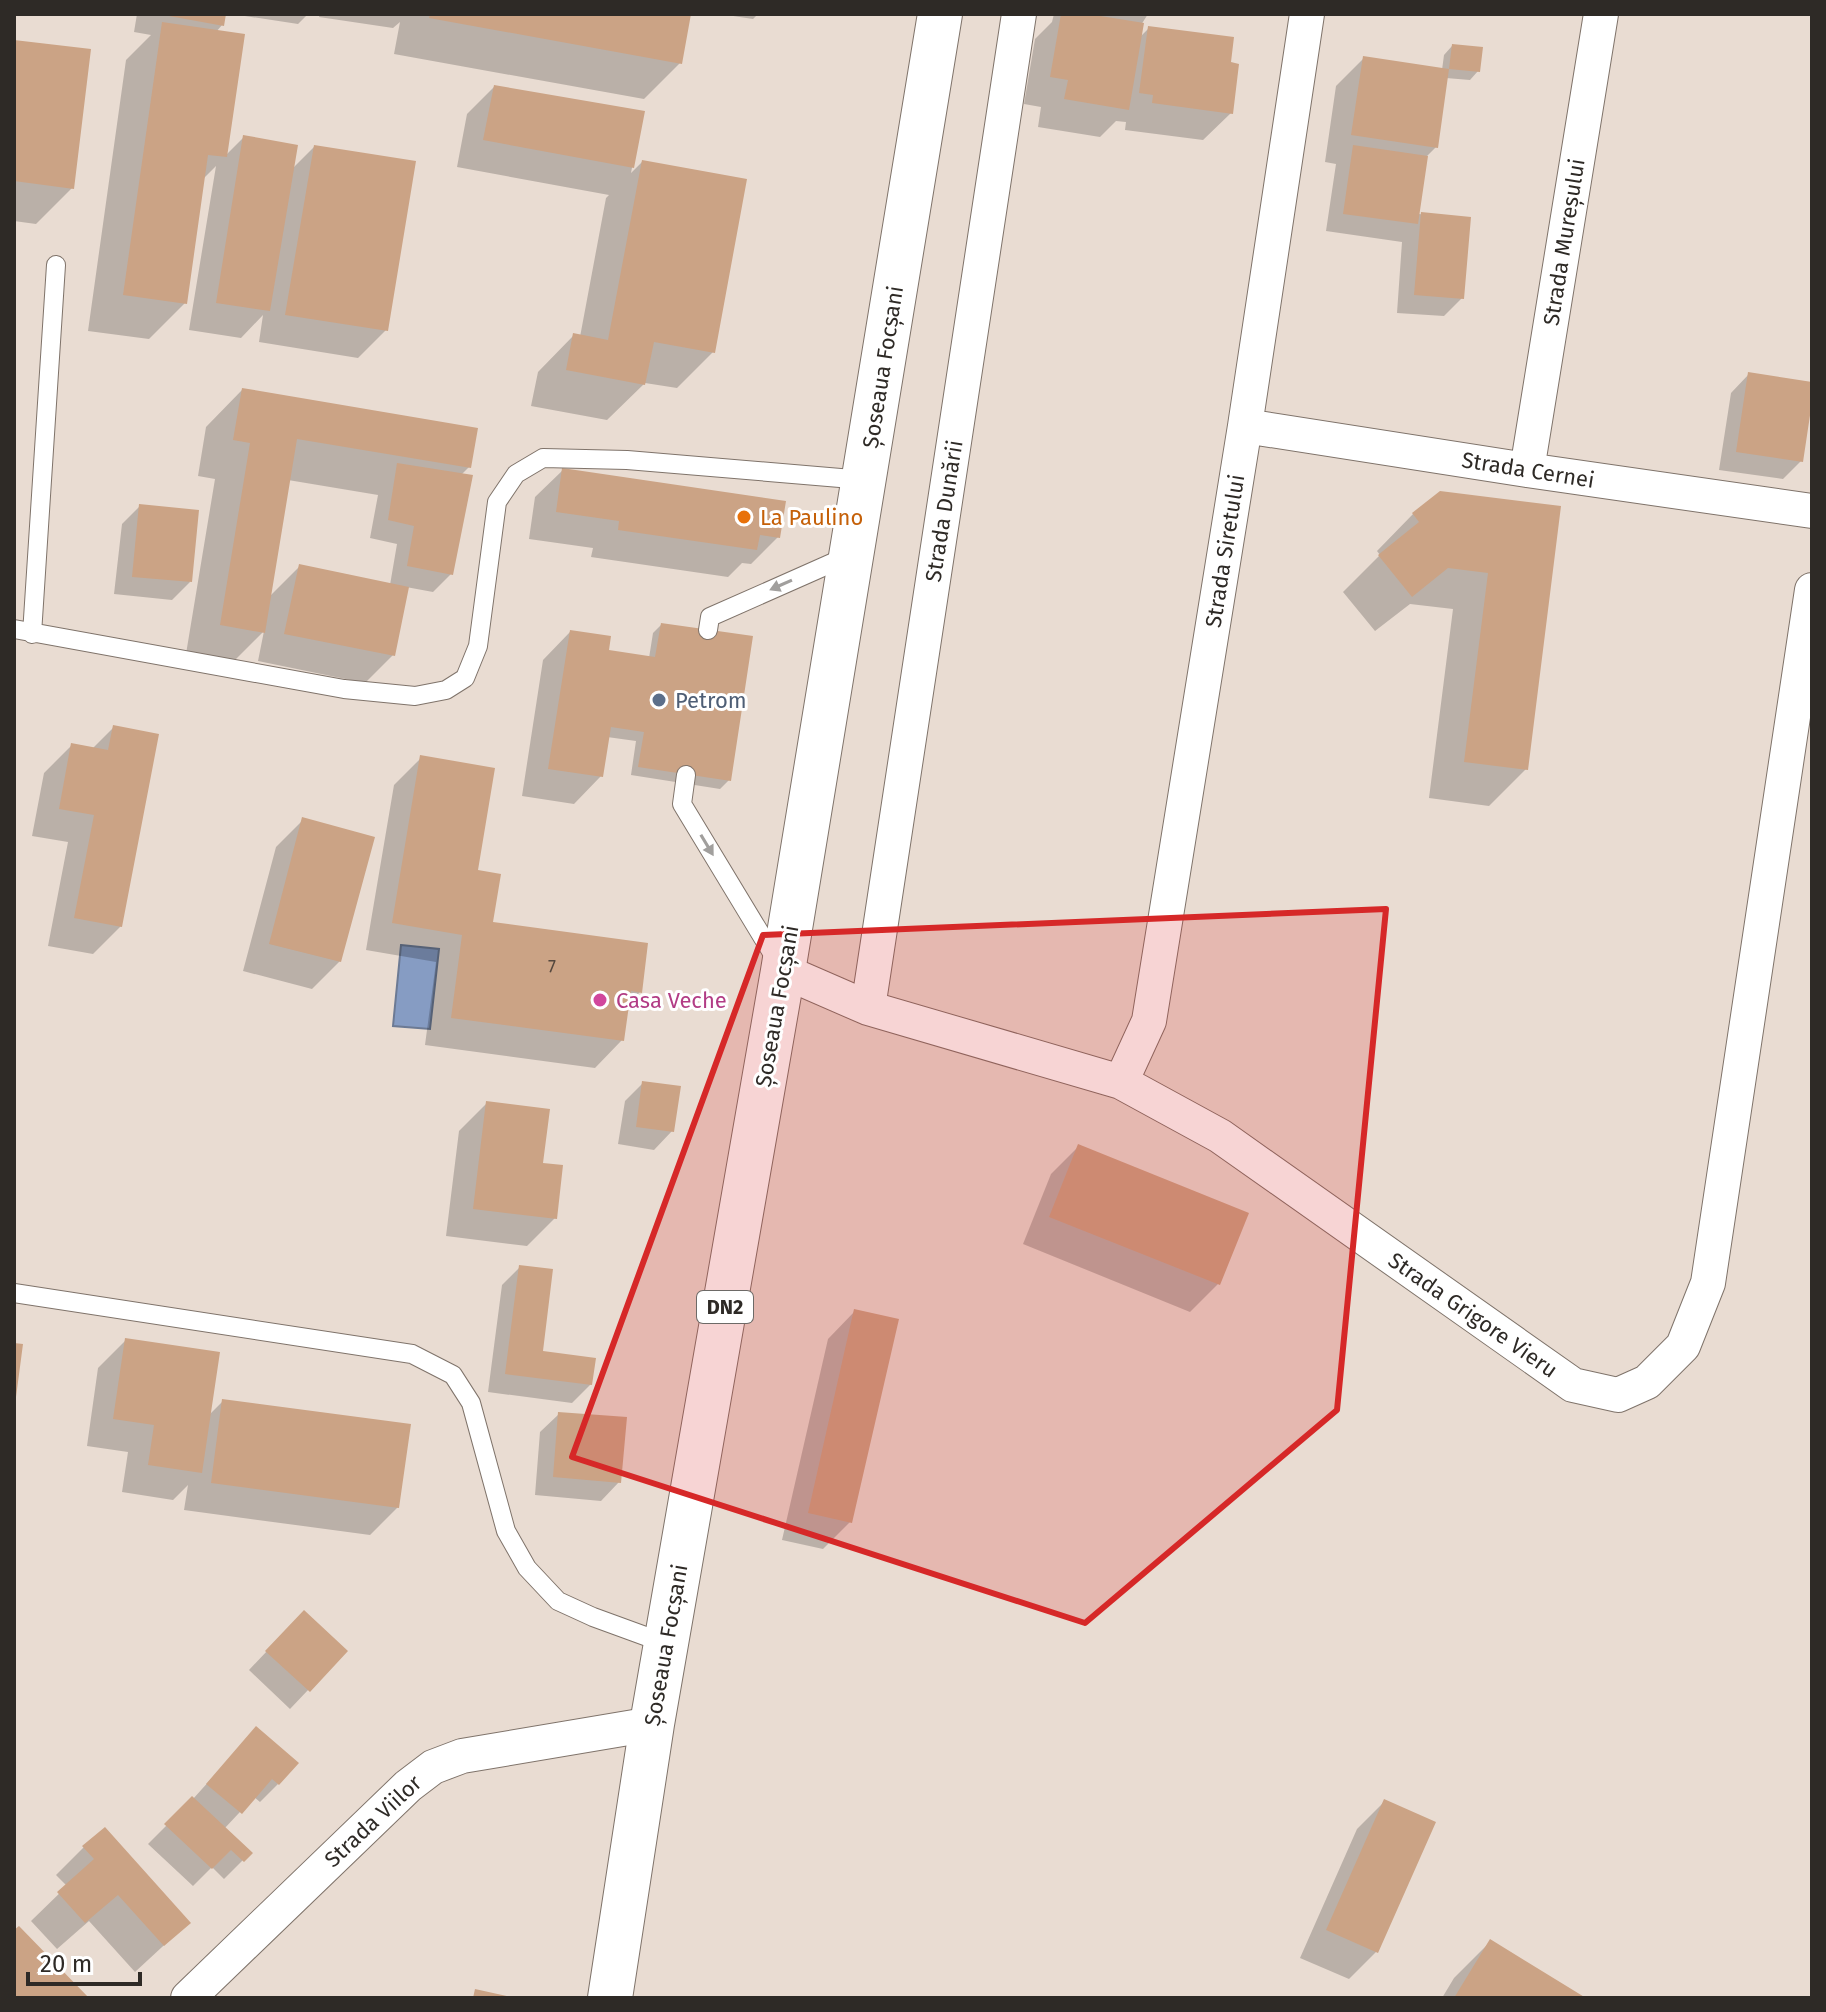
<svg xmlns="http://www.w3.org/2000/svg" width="1826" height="2012" font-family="'Fira Sans',sans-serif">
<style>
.water{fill:#869cc3;stroke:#6c7a94;stroke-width:2}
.shadow{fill:#0003;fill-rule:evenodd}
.building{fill:#cba385}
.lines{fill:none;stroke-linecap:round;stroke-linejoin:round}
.lane-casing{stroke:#7f736a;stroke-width:20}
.street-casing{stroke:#7f736a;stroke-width:36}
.primary-casing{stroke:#7f736a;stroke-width:46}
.lane{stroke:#fff;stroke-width:18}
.street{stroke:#fff;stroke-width:34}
.primary{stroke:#fff;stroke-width:44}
.oneway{fill:#a19f9d}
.marked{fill:#d62828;fill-opacity:0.2;stroke:#d62828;stroke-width:6;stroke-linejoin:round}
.food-dot{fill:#e8710a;stroke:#fff;stroke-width:3}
.service-dot{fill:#5c6f8a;stroke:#fff;stroke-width:3}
.hotel-dot{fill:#d1479c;stroke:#fff;stroke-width:3}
.labels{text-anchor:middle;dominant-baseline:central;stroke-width:6;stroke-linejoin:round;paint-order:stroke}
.number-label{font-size:18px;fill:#55483e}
.shield{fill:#fff;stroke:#6d6a67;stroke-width:2}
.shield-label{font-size:20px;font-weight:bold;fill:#2e2a26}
.street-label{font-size:22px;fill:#2e2a26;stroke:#fff}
.food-label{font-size:22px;fill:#c56008;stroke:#fff;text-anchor:start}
.service-label{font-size:22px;fill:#4e5e75;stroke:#fff;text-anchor:start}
.hotel-label{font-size:22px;fill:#b23c85;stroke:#fff;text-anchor:start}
</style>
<rect width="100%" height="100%" fill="#e9dcd2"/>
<!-- water -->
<path class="water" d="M401 945 439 949 430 1029 393 1026Z"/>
<!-- shadow -->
<path class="shadow" d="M137 14H224L222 25 216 32 226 155 243 138 291 170 314 147 386 330 358 358 259 342 263 315 241 338 189 330 216 166 203 179 185 303 149 339 88 331 126 60 151 35 134 32Z
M232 14H308L298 24Z
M320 14H689L680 63 644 99 394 54 400 22 393 28 319 17Z
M720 14H758L753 19Z
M1054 14H1148L1141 25 1139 38 1149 28 1228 64 1231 113 1203 140 1125 130 1126 122 1116 121 1100 137 1038 127 1041 107 1024 104 1035 39 1052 22Z
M14 42 72 188 36 224 14 221Z
M1452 46 1478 71 1470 80 1446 78 1436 147 1426 157 1418 214 1469 218 1462 298 1444 316 1397 313 1402 242 1326 231 1336 164 1325 162 1336 86 1364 58 1442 70 1444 55Z
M494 87 642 113 631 173 642 162 713 352 677 388 645 383 607 420 531 406 538 372 574 335 580 337 606 198 609 195 457 167 467 114Z
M1749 374 1812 384 1801 461 1783 479 1719 470 1731 393Z
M242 390 469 467 461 475 451 574 433 592 406 587 393 655 365 683 258 661 264 631 227 668 185 660 215 479 198 476 206 427ZM288 480 378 495 370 538 397 544 390 585 299 567 269 597Z
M563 470 778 537 751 564 742 563 728 577 591 557 593 548 529 539 535 497Z
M1441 493 1559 507 1526 769 1489 806 1429 798 1453 609 1410 604 1375 631 1343 592 1380 555 1377 551 1413 514Z
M140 506 190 582 172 600 114 594 122 524Z
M661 625 729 780 720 789 631 775 636 741 607 737 601 776 574 804 522 796 543 660 570 632 607 652 649 658 653 633Z
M114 727 121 926 93 954 48 946 68 842 32 836 44 773 72 745 92 749Z
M421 758 475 872 491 924 640 992 627 1005 622 1040 595 1068 425 1045 436 962 366 950 394 785Z
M303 820 340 961 312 989 243 971 276 847Z
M643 1083 672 1131 654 1150 618 1144 625 1101Z
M487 1103 541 1164 555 1218 527 1246 446 1236 459 1131Z
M1079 1146 1247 1214 1218 1284 1190 1312 1023 1244 1051 1174Z
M520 1267 540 1353 591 1384 572 1403 488 1392 502 1285Z
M855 1311 850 1522 823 1549 782 1540 828 1339Z
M126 1340 209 1415 223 1401 398 1507 370 1535 184 1510 188 1485 173 1500 122 1492 128 1452 87 1446 98 1368Z
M559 1414 619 1482 601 1501 535 1495 540 1432Z
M286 1631 345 1651 290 1709 249 1670Z
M256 1729 278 1784 260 1802 254 1797 224 1829 250 1853 224 1879 212 1867 193 1886 148 1844 193 1799Z
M1385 1801 1376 1952 1349 1979 1300 1958 1357 1829Z
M84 1847 188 1923 135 1972 89 1921 57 1949 31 1921 67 1886 56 1875Z
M1491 1941 1583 1998H1442L1454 1978Z"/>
<!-- building -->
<path class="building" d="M158 14H226L224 26Z
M430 14H691L682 64 429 18Z
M1061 14H1088L1144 23 1129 110 1064 99 1068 80 1050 77Z
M162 22 245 34 227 157 208 155 187 304 123 295Z
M1148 26 1234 37 1231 62 1239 64 1233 114 1152 103 1153 95 1139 93Z
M14 40 91 49 74 189 14 181Z
M1452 44 1483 47 1480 72 1449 69Z
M1363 56 1449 69 1438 148 1351 135Z
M494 85 645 111 634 168 483 140Z
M243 135 298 145 270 311 216 303Z
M314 145 416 161 388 331 285 315Z
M1353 145 1428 156 1418 224 1343 214Z
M642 160 747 179 715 353 654 342 645 385 566 370 573 333 608 340Z
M1421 212 1471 217 1464 299 1414 295Z
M1748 372 1812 382V402L1803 462 1736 452Z
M242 388 478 428 471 468 297 439 265 633 220 625 250 443 233 440Z
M397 463 473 475 453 575 407 566 414 526 388 520Z
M562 468 786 501 780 538 760 535 757 550 618 530 619 521 556 512Z
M1440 491 1561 506 1528 770 1464 762 1488 573 1448 568 1412 597 1378 555 1419 522 1412 513Z
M139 504 199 510 192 582 132 577Z
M299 564 409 587 395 656 284 634Z
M661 623 753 636 731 781 638 767 644 732 611 727 603 777 548 769 570 630 611 636 609 650 655 657Z
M113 725 159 734 122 927 74 918 94 815 59 809 71 743 108 750Z
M420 755 495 768 478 870 501 874 493 922 648 943 642 993 631 991 624 1041 451 1018 462 935 392 923Z
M302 817 375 837 341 962 269 944Z
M642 1081 681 1086 674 1132 636 1127Z
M486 1101 550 1109 543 1163 563 1165 557 1219 473 1209Z
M1078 1144 1249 1213 1220 1285 1049 1217Z
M519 1265 553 1269 543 1351 596 1358 592 1385 505 1374Z
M854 1309 899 1319 852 1523 808 1513Z
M125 1338 220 1352 202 1473 148 1465 154 1425 113 1419Z
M14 1343 23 1344 16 1397H14Z
M222 1399 411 1424 399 1508 211 1483Z
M558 1412 627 1417 621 1483 553 1477Z
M304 1610 348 1651 310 1692 265 1651Z
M256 1726 299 1763 279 1785 272 1779 242 1814 206 1784Z
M192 1796 253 1853 244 1862 231 1850 212 1869 164 1824Z
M1384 1799 1436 1822 1378 1953 1326 1930Z
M105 1827 191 1923 164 1946 118 1895 85 1923 57 1892 94 1859 82 1846Z
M19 1926 89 1998H14V1930Z
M1490 1939 1586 1998H1454Z
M475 1989 511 1997 510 1998H473Z"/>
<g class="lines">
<!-- lane casing -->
<g class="lane-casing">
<path id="lane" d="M14 629 344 689 415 696 446 690 465 678 478 646 497 502 516 474 543 458 627 460 864 480
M708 630 710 617 850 555
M32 634 56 265
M686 775 682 804 777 961
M14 1293 412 1354 453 1375 471 1403 506 1531 527 1568 558 1601 593 1617 667 1644"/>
</g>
<!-- street casing -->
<g class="street-casing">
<path id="street" d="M1245 426 1527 470 1812 511
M1527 470 1601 14
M783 971 868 1008 1121 1082 1220 1136 1573 1385 1618 1395 1647 1382 1683 1346 1708 1283 1812 590
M868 1008 1019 14
M1121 1082 1149 1021 1245 426 1307 14
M188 1998 408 1786 433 1767 462 1756 652 1724"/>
</g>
<!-- primary casing -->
<g class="primary-casing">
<path id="primary" d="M610 1998 652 1724 783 971 940 14"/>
</g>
<!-- lane -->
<use href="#lane" class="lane"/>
<!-- street -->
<use href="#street" class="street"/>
<!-- primary -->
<use href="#primary" class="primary"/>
</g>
<!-- one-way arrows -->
<defs><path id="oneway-solid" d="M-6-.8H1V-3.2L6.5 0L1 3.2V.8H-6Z" transform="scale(2)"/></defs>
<g class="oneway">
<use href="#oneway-solid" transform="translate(781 585) rotate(156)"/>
<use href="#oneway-solid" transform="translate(707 845) rotate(59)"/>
</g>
<!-- marked area -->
<path class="marked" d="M1386 909 1337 1410 1085 1623 572 1457 763 935Z"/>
<!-- markers -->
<circle class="food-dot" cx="744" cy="517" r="8"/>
<circle class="service-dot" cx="659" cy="700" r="8"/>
<circle class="hotel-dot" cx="600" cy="1000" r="8"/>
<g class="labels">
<!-- number labels -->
<g class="number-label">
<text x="552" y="967">7</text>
</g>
<!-- shield labels -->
<rect class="shield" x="697" y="1291" width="56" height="32" rx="6"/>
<g class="shield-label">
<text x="725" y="1307">DN2</text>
</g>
<!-- street labels -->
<g class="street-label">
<text transform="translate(1564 242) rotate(-81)">Strada Mureșului</text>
<text transform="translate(883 367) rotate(-81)">Șoseaua Focșani</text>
<text transform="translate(1528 470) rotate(9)">Strada Cernei</text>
<text transform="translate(944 511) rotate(-81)">Strada Dunării</text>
<text transform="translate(1225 551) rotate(-81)">Strada Siretului</text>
<text transform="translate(777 1006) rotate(-80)">Șoseaua Focșani</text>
<text transform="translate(1473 1315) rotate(35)">Strada Grigore Vieru</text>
<text transform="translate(666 1645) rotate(-80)">Șoseaua Focșani</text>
<text transform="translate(373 1821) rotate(-43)">Strada Viilor</text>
</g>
<!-- food labels -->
<g class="food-label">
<text x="760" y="517">La Paulino</text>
</g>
<!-- service labels -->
<g class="service-label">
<text x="675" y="700">Petrom</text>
</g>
<!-- hotel labels -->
<g class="hotel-label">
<text x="616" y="1000">Casa Veche</text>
</g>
</g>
<!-- border -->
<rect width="1826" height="2012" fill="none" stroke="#2e2a26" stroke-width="32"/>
<!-- scale -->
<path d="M28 1972v12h112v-12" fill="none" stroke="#2e2a26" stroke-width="4"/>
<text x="40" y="1972" font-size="24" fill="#2e2a26" stroke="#ffffff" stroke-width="6" paint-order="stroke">20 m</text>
</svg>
